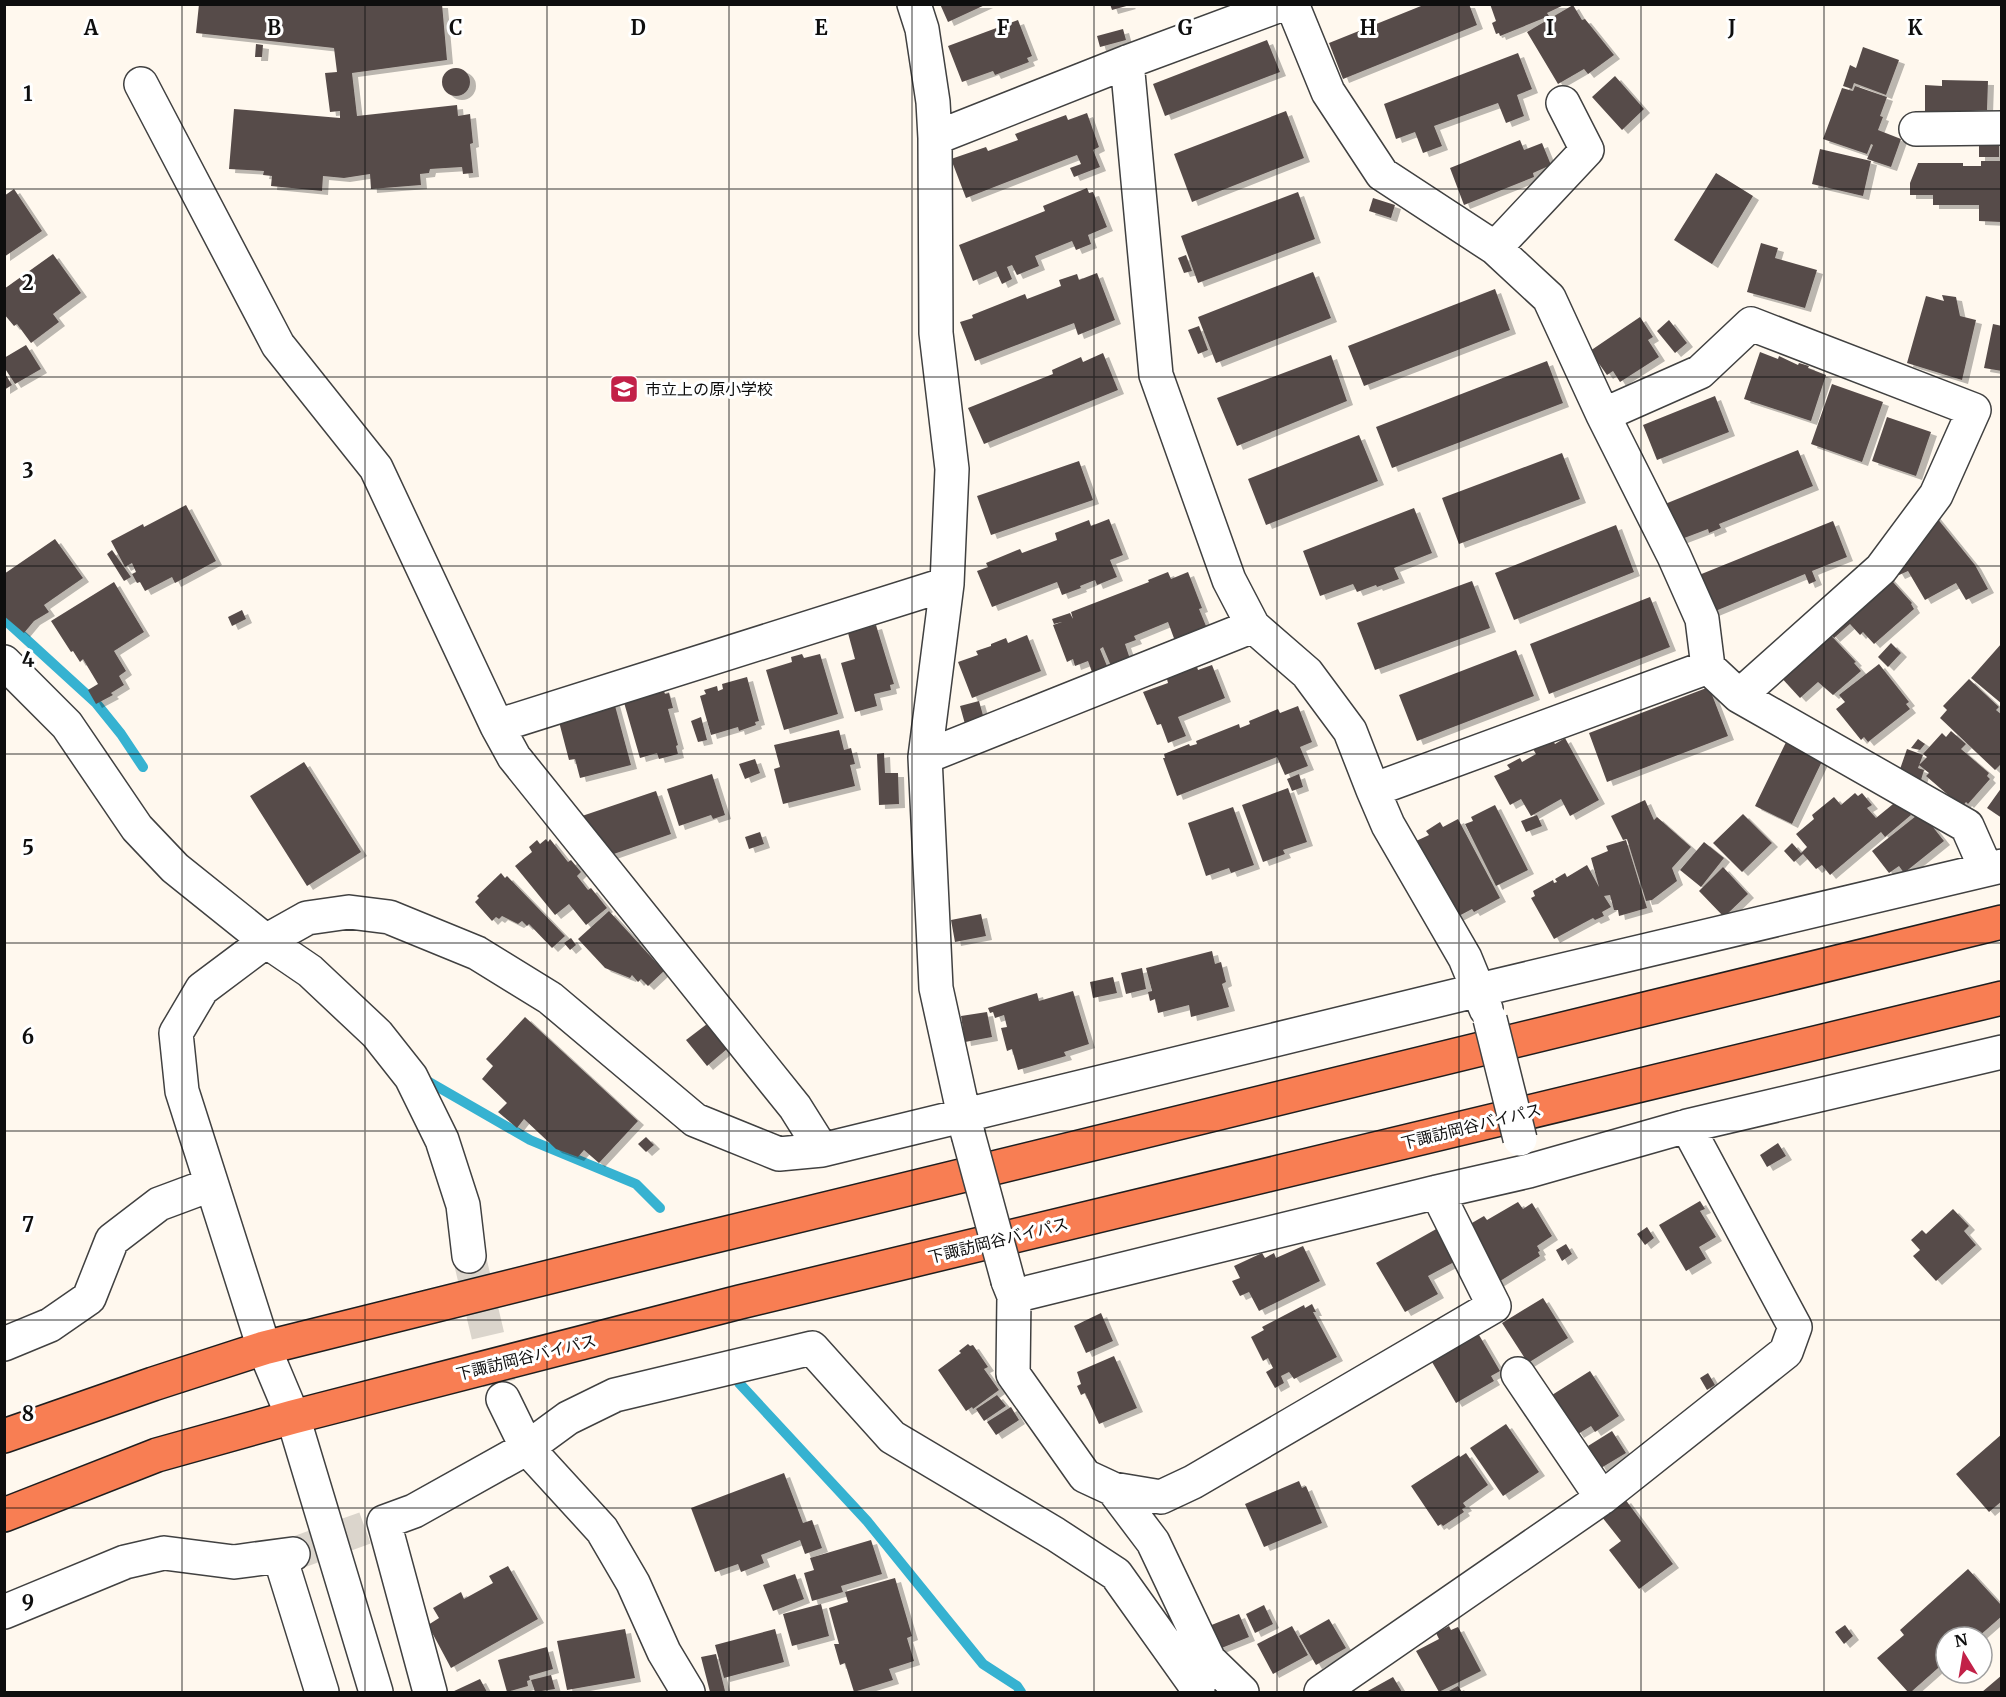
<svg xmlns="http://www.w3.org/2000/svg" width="2006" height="1697" font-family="Merriweather,'Noto Sans JP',serif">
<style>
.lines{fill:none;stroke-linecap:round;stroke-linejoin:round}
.stream{stroke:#36b2d1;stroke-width:10}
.building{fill:#574c4a;filter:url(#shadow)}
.minor-tunnel{stroke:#dbd5cc;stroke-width:33;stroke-dasharray:33 16;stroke-linecap:butt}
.minor-casing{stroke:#414141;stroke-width:36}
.highway-casing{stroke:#1f1f1f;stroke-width:36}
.minor{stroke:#fff;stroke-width:33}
.highway{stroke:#f87e53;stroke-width:33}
.minor-bridge-casing{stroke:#414141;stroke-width:36;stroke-linecap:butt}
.minor-bridge{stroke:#fff;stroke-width:33}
.grid{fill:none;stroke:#0e0e0e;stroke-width:1.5;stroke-opacity:0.55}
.labels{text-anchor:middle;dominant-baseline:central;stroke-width:6;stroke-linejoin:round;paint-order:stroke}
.poi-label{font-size:16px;fill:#0e0e0e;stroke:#fff;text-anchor:start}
.street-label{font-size:16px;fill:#0e0e0e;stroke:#fff}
.grid-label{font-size:20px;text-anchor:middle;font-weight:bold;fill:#0e0e0e;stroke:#fff;stroke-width:6;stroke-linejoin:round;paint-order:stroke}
</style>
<defs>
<filter id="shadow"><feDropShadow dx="6" dy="4" stdDeviation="0" flood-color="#0004"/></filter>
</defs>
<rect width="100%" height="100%" fill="#fff8ee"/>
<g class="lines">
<!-- stream -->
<path class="stream" d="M4 619 96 703 121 734 143 767
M424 1079 530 1140 636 1184 660 1208
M739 1383 867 1521 983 1664 1017 1686 1021 1692"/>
</g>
<!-- building -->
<path class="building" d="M199 4H442L447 60 352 73 357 116 457 105 458 116 470 114 473 143 470 144 473 173 463 174 462 167 430 169 429 173 420 174 421 185 371 189 370 174 344 178 323 176 322 191 271 186 272 176 263 175 264 171 229 169 234 109 340 118V111L330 112 325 73 337 72 334 48 196 33Z
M940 4H987L948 22Z
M1110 4H1129L1130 5 1112 10Z
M1426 4H1469L1477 25 1343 79 1329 43Z
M1490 4H1566L1547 13 1549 16 1500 36 1499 33 1496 34 1492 23 1496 21Z
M1573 5 1582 20 1585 19 1614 55 1588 74 1584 69 1558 84 1527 32Z
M1018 20 1032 56 1027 58 1029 62 995 75 993 71 962 82 948 46Z
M1123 29 1126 40 1100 47 1097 36Z
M1267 40 1280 72 1165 116 1153 84Z
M256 44 263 45 262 57H255Z
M1863 47 1899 60 1886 95 1854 83 1852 89 1843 86 1850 65 1856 68Z
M1518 53 1532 89 1517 95 1524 116 1506 123 1498 103 1434 126 1442 146 1423 153 1415 132 1396 139 1384 104Z
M442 82a14 14 0 1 1 28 0a14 14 0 1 1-28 0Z
M1615 76 1644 109 1622 130 1592 97Z
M1942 80 1988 81 1987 110 1971 111V112L1925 113V85L1942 86Z
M1855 86 1887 97 1880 116 1883 117 1878 130 1901 139 1891 167 1867 159 1873 145 1871 144 1867 154 1823 139 1842 88 1853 91Z
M1286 111 1304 158 1192 202 1174 154Z
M1087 113 1099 147 1093 150 1100 167 1074 177 1070 168 1081 164 1077 155 966 198 951 159 986 147 988 151 1018 140 1015 134 1066 115 1068 120Z
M1520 140 1524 150 1542 143 1551 165 1533 173 1534 177 1464 205 1450 168Z
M1979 141H1999V157H1979Z
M1820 149 1871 161 1863 196 1812 184Z
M1981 161H2002L2001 222 1979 221V205H1933V195H1910V183L1918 163H1963V166H1981Z
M1716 173 1753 196 1712 264 1674 240Z
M1087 188 1089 193 1093 192 1107 227 1088 235 1091 244 1076 250 1072 241 1035 256 1039 266 1017 275 1012 265 1007 267 1012 279 1002 284 996 271 973 281 959 245 1045 211 1043 206Z
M14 189 42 231 4 257V196Z
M1298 192 1315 239 1198 283 1181 236Z
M1373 198 1395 205 1391 218 1369 211Z
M1761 243 1778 248 1775 258 1817 270 1805 308 1747 292Z
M53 254 81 293 53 314 59 322 31 343 17 324 14 326 4 314V289Z
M1186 255 1192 271 1184 273 1178 258Z
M1313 272 1331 318 1216 363 1198 317Z
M1097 273 1115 320 1078 335 1074 323 975 361 960 322 973 318 972 315 1025 294 1027 299 1061 286 1059 280 1077 274 1079 280Z
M1495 289 1510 330 1364 386 1348 346Z
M1942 295 1956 297 1960 316 1976 320 1962 380 1907 363 1926 296 1944 301Z
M1640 317 1653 337 1648 340 1659 357 1620 382 1613 371 1607 375 1590 351Z
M1669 320 1687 343 1675 353 1657 331Z
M1993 324 2002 326V371L1984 368Z
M1199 326 1208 350 1198 354 1188 330Z
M26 345 41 369 15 384 4 367V358Z
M1760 352 1778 359 1779 356 1798 365 1799 363 1809 366 1808 368 1826 375 1811 421 1744 399Z
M1103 353 1118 390 984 444 968 408 1053 374 1052 370 1081 357 1083 362Z
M1331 355 1347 401 1237 446 1217 398Z
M1547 361 1563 403 1392 468 1376 427Z
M4 372 12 385 4 390Z
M1832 384 1883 402 1862 462 1811 444Z
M1715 396 1729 432 1657 460 1643 425Z
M1887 417 1931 432 1916 476 1872 461Z
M1359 435 1378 481 1266 525 1248 479Z
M1798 450 1813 486 1719 524 1721 528 1709 533 1708 529 1679 540 1665 504Z
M1562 453 1580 499 1459 544 1442 498Z
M1079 461 1093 500 991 535 977 496Z
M186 505 216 561 175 583 172 577 145 591 140 582 137 583 132 574 136 572 132 563 125 567 111 541 143 524 144 527Z
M1928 507 1975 565 1988 589 1966 600 1956 583 1925 600 1908 571 1899 575 1893 565Z
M1414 508 1432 553 1394 568 1399 579 1377 587 1376 585 1357 592 1353 584 1320 596 1303 551Z
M1109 519 1123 555 1110 560 1117 577 1097 585 1095 580 1080 586 1081 588 1062 595 1057 582 992 607 977 571 988 567 986 563 1020 549 1022 553 1057 540 1055 533 1089 520 1091 526Z
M1833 521 1847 557 1812 571 1816 581 1809 584 1805 574 1713 612 1699 575Z
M1616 525 1634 572 1514 620 1495 573Z
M55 539 83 578 44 605 49 612 34 621 24 633 4 616V574Z
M112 550 131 577 124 581 107 554Z
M1168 572 1171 579 1188 572 1202 608 1199 609 1206 626 1194 631 1195 633 1175 641 1168 622 1134 636 1136 640 1125 644 1130 659 1111 666 1103 647 1100 649 1107 666 1092 672 1088 661 1075 666 1073 659 1067 662 1053 625 1062 622 1054 624 1052 619 1070 613 1073 619 1071 612 1149 582 1148 580Z
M1884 572 1912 603 1911 604 1914 609 1874 644 1863 632 1860 635 1850 624 1834 638 1823 625Z
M1472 581 1490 628 1375 670 1357 623Z
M114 582 144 632 114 651 126 671 119 676 124 685 111 693 113 695 96 704 88 690 98 684 83 659 80 662 73 651 71 652 51 621Z
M1650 597 1670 647 1549 694 1530 644Z
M242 610 246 619 232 626 228 617Z
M876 625 894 684 890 685 891 690 874 694 877 706 855 712 841 663 855 659 848 633Z
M1823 627 1856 662 1854 663 1861 671 1833 695 1818 682 1800 698 1778 674Z
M1027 635 1041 671 972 698 958 662 978 655 976 651 991 646V644L1006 638 1008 643Z
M1891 643 1901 653 1888 667 1878 657Z
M2002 643V704L1971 678Z
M1516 650 1534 696 1417 741 1399 695Z
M802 654 804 658 820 654 838 714 784 730 766 670 792 662 791 657Z
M1879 664 1909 702 1906 704 1910 709 1868 742 1864 737 1861 740 1836 709 1845 702 1839 695Z
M1212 665 1225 698 1178 717 1186 736 1168 743 1161 724 1157 725 1143 692 1168 683 1167 679 1197 667 1198 670Z
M747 677 759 721 755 722 756 725 739 731 738 727 711 735 700 696 706 694 704 690 717 686 718 691 723 689 722 684Z
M1969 679 1999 707 1996 710 2002 715V763L1995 770 1940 718 1947 710 1943 706Z
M1709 687 1728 736 1607 782 1589 733Z
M663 688 665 694 669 693 673 708 668 709 678 745 676 746 678 754 659 759 657 753 640 758 623 699Z
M979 701 984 719 965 724 960 706Z
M614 702 631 765 580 778 575 759 569 760 558 718Z
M1298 706 1312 742 1300 747 1308 766 1285 775 1277 757 1177 796 1163 758H1165L1164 754 1189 744 1190 746 1197 744 1196 741 1239 724 1240 728 1250 724 1249 721 1278 709 1280 713Z
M701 717 707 740 698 742 691 721Z
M839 730 844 750 851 748 855 764 850 765 855 786 783 804 774 769 780 767 774 745Z
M1951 731 1966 744 1961 749 1989 773 1987 776 1990 779 1968 804 1966 802 1962 807 1926 776 1929 773 1919 765 1927 757 1923 754 1942 733 1946 737Z
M1789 736 1826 753 1792 824 1755 806Z
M1565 738 1599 800 1570 816 1561 799 1531 816 1521 799 1510 805 1494 776 1510 769 1507 765 1520 758 1522 762 1536 754 1533 749 1552 739 1555 744Z
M1918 739 1925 744 1920 750 1911 748Z
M1907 749 1923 755 1918 768 1924 770 1921 780 1899 772Z
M884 753 885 773H898L899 804 879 805 877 754Z
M755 759 760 773 745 779 739 764Z
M304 762 361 852 307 886 250 796Z
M712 774 725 815 713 819 711 815 679 826 667 789Z
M1299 774 1303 787 1292 791 1287 779Z
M2002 787V818L1987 808Z
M1288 788 1307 842 1283 850 1285 854 1263 862 1242 805Z
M656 791 671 834 608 856 601 838 591 841 582 816Z
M1855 793 1858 796 1862 793 1872 805 1867 808 1876 818 1898 800 1911 815 1885 837 1881 832 1830 875 1822 865 1816 869 1803 854 1794 862 1784 851 1792 843 1801 853 1807 847 1796 834 1814 819 1812 815 1834 797 1841 805Z
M1645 800 1654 820 1657 817 1691 847 1672 868 1677 881 1652 900 1646 901 1627 839 1623 840 1611 816Z
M1495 805 1528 870 1496 886 1465 824 1473 821 1471 817Z
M1233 807 1254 865 1231 873 1229 868 1206 876 1188 823Z
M1921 812 1944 841 1904 873 1899 866 1889 873 1872 851Z
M1743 814 1772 843 1742 872 1713 843Z
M1537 815 1542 826 1526 832 1521 821Z
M1458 819 1500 898 1474 912 1472 909 1455 918 1414 842 1429 835 1426 831 1440 822 1443 827Z
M760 832 764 844 749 849 745 837Z
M546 839 548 842 550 839 568 862 571 860 581 872 577 876 588 890 591 888 607 908 586 925 569 904 555 915 515 866 532 852 529 847 537 840 540 844Z
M1626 840 1647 908 1619 916 1618 910H1614L1610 895 1604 896 1611 907 1602 912 1604 916 1595 920 1593 918 1554 939 1531 898 1535 896 1533 891 1553 880 1554 883 1557 882 1555 879 1565 873 1567 877 1587 865 1599 887 1591 858 1608 851 1606 846Z
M1704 842 1724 858 1701 887 1680 870Z
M1723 867 1748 894 1724 917 1699 891Z
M501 873 505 878 507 876 565 936 552 948 529 924 527 926 522 921 518 924 502 916 499 919 496 917 492 921 475 902 479 898 477 896Z
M609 911 664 971 648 986 641 979 638 982 632 975 630 978 605 968 578 939Z
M981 914 986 936 955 942 951 920Z
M571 938 576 945 570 950 564 943Z
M1212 951 1215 964 1221 962 1226 982 1222 984 1229 1007 1191 1017 1189 1005 1158 1013 1155 999 1150 1001 1148 992 1152 991 1146 968Z
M1142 968 1146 989 1126 994 1121 973Z
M1113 977 1117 993 1093 998 1090 982Z
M1073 991 1089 1044 1064 1052 1066 1056 1018 1070 1012 1049 1007 1051 1001 1028 1007 1027 1004 1015 995 1018 993 1012 990 1013 988 1008 1037 993 1039 1001Z
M987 1012 992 1037 965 1042 961 1016Z
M525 1017 638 1121 599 1163 584 1150 578 1157 556 1149 524 1119 517 1128 498 1112 507 1103 482 1079 493 1066 486 1059Z
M707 1024 727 1049 707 1066 686 1040Z
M646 1137 654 1145 646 1152 638 1144Z
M1778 1143 1786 1156 1767 1167 1760 1155Z
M1700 1201 1705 1209 1700 1211 1716 1237 1699 1247 1706 1259 1686 1271 1659 1225Z
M1518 1202 1523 1209 1532 1203 1552 1236 1537 1246 1540 1251 1538 1252 1540 1256 1497 1283 1465 1227 1484 1216 1487 1220Z
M1953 1209 1969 1226 1964 1231 1976 1245 1936 1281 1913 1256 1920 1250 1911 1240 1922 1230 1926 1234Z
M1647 1227 1654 1238 1645 1245 1637 1234Z
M1438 1228 1456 1261 1428 1276 1438 1294 1405 1312 1376 1263Z
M1566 1244 1572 1254 1562 1261 1556 1250Z
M1303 1246 1320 1281 1259 1311 1249 1292 1240 1296 1232 1281 1240 1278 1234 1266 1262 1253 1265 1258 1274 1253 1276 1258Z
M1543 1298 1568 1338 1528 1363 1502 1323Z
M1312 1304 1316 1312H1313L1337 1357 1294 1379 1289 1372 1281 1376 1284 1383 1275 1388 1266 1372 1273 1368 1268 1358 1263 1361 1251 1337 1264 1330 1262 1327 1304 1305 1305 1308Z
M1101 1313 1113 1341 1086 1353 1074 1326Z
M1479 1335 1500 1371 1491 1376 1494 1381 1456 1403 1432 1362Z
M968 1344 970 1346 973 1345 988 1367 984 1369 999 1390 973 1409 972 1407 966 1411 938 1370 961 1353 959 1351Z
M1114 1356 1137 1408 1099 1424 1085 1393 1081 1395 1077 1386 1081 1384 1077 1372Z
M1590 1371 1619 1416 1595 1432 1591 1426 1578 1434 1567 1417 1560 1421 1552 1395Z
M1708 1373 1715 1385 1707 1390 1700 1378Z
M997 1395 1006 1406 984 1421 976 1409Z
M1011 1407 1019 1420 996 1435 987 1422Z
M1506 1424 1539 1472 1503 1496 1470 1448Z
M1612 1431 1626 1453 1601 1468 1588 1446Z
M2002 1434V1501L1989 1512 1956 1474Z
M1466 1453 1488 1485 1463 1503 1466 1507 1462 1509 1464 1512 1443 1526 1441 1524 1438 1526 1411 1486 1459 1455 1460 1457Z
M784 1473 803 1523 812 1520 822 1548 805 1554 800 1540 761 1555 764 1563 741 1572 738 1564 715 1572 691 1508Z
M1299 1481 1302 1488 1306 1486 1322 1523 1264 1547 1245 1504Z
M1625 1499 1673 1564 1639 1589 1609 1550 1621 1541 1602 1517Z
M871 1540 882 1574 841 1586 843 1592 812 1601 804 1573 814 1570 810 1558Z
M508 1566 538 1619 451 1668 428 1625 439 1618 433 1608 461 1592 464 1599 493 1583 489 1576Z
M1968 1569 2002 1606V1616L1978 1637H1946V1661L1911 1692H1908L1877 1658 1904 1635 1900 1630Z
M795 1574 804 1599 773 1611 763 1585Z
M895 1578 912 1636 907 1638 914 1661 889 1669 893 1680 854 1692 845 1663 840 1665 834 1644H839L829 1608 848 1602 845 1592Z
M821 1604 829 1636 792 1646 783 1614Z
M1264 1605 1273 1624 1255 1633 1246 1614Z
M1239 1614 1249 1637 1219 1649 1209 1626Z
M1329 1619 1346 1648 1316 1665 1299 1636Z
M1845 1625 1853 1636 1844 1644 1835 1632Z
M1292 1626 1308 1655 1273 1674 1257 1644Z
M1449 1626 1451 1630 1458 1627 1481 1671 1439 1692 1416 1651 1439 1639 1436 1633Z
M625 1629 635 1678 567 1690 557 1641Z
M775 1629 784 1662 724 1678 715 1645Z
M547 1647 553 1669 529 1676 530 1680 527 1681 528 1686 507 1692 498 1660Z
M716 1654 725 1691 710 1692 701 1657Z
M551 1675 555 1689 535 1692 531 1680Z
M2002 1675V1692H1982Z
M1393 1677 1402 1692H1366Z
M480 1679 487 1692H452Z
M1458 1686 1462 1692H1447Z"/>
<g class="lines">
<!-- minor-tunnel -->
<path class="minor-tunnel" d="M469 1256 503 1399
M293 1554 365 1528"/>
<!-- minor casing -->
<g class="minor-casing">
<path id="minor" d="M914 4 922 29 933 102 935 138 936 333 952 469 947 584 925 757 936 988 968 1134
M1292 4 1328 92 1382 174 1495 248 1549 298 1603 415 1674 556 1702 619 1708 667 1739 696 1967 826 1986 869
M1127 62 1156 375 1229 580 1253 626 1307 673 1350 731 1373 790 1708 667
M141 84 278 345 376 468 497 726 514 757 795 1107 822 1150
M1916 129 2002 128
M935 138 1127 62 1283 4
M1495 248 1587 150 1563 103
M1603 415 1700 372 1751 324 1974 410 1936 495 1881 569 1739 696
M4 662 67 725 137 828 175 868 266 941 310 971 377 1034 411 1077 442 1140 463 1205 469 1256
M497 726 947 584
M925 757 1253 626
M1373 790 1388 825 1465 958 1486 1009
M1008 1281 1014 1296 1013 1374 1085 1476 1113 1489 1153 1542 1209 1660 1242 1692
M1014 1296 1437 1192 1529 1171 1687 1126 2002 1052
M4 1344 50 1325 89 1298 112 1240 159 1204 210 1185
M1518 1374 1602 1498
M503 1399 527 1448 602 1530 633 1583 664 1652 688 1692
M1113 1489 1161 1497 1193 1482 1494 1306 1437 1192
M280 1557 322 1692
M4 1612 125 1562 164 1553 234 1562 293 1554
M376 1692 293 1417 264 1348 182 1091 176 1033 202 989 266 941 307 918 349 912 389 917 477 953 550 998 695 1120 779 1154 822 1150 1479 990 2002 866
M430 1692 384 1522 414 1511 527 1448 568 1418 615 1395 812 1348 892 1437 1055 1534 1116 1574 1198 1689
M1321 1692 1602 1498 1786 1352 1795 1327 1687 1126"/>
</g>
<!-- highway casing -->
<g class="highway-casing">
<path id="highway" d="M4 1436 153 1384 264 1348 694 1241 2002 922
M4 1515 157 1455 293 1417 740 1302 2002 998"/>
</g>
<!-- minor -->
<use href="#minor" class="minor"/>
<!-- highway -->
<use href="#highway" class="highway"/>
<!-- minor-bridge casing -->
<g class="minor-bridge-casing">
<path id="minor-bridge" d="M1490 1019 1520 1139
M968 1134 1008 1281"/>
</g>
<!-- minor-bridge -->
<use href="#minor-bridge" class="minor-bridge"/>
</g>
<!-- grid -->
<path class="grid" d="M182 4V1692M365 4V1692M547 4V1692M729 4V1692M912 4V1692M1094 4V1692M1277 4V1692M1459 4V1692M1641 4V1692M1824 4V1692M4 189H2002M4 377H2002M4 566H2002M4 754H2002M4 943H2002M4 1131H2002M4 1320H2002M4 1508H2002"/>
<!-- icons -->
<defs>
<g id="school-square" transform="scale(1.5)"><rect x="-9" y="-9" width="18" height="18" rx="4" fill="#c22148" stroke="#fff"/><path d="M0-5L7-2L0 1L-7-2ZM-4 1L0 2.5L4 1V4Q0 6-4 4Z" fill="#fff"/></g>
</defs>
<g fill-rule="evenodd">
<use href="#school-square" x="624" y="389"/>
</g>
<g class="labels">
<!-- poi labels -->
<g class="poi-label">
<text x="645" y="389">市立上の原小学校</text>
</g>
<!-- street labels -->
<g class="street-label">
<text transform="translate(1471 1126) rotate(-14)">下諏訪岡谷バイパス</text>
<text transform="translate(998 1240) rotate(-14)">下諏訪岡谷バイパス</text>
<text transform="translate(526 1357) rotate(-14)">下諏訪岡谷バイパス</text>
</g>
</g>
<g class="grid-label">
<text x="91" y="35">A</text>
<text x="274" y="35">B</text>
<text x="456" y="35">C</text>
<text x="638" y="35">D</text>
<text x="821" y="35">E</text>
<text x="1003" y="35">F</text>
<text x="1185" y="35">G</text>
<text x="1368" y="35">H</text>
<text x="1550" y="35">I</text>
<text x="1732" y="35">J</text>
<text x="1915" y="35">K</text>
<text x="28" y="101">1</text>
<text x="28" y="290">2</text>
<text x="28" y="478">3</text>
<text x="28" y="667">4</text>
<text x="28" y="855">5</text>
<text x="28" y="1044">6</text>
<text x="28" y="1232">7</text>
<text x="28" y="1421">8</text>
<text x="28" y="1610">9</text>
</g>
<!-- border -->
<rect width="2006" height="1697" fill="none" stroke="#0e0e0e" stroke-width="12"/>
<!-- north arrow -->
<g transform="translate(1964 1655) rotate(349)"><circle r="28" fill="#ffffff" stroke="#9f9f9f" stroke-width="1.5"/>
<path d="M0-4.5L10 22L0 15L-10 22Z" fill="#c22148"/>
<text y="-9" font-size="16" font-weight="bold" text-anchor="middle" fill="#0e0e0e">N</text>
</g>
</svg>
